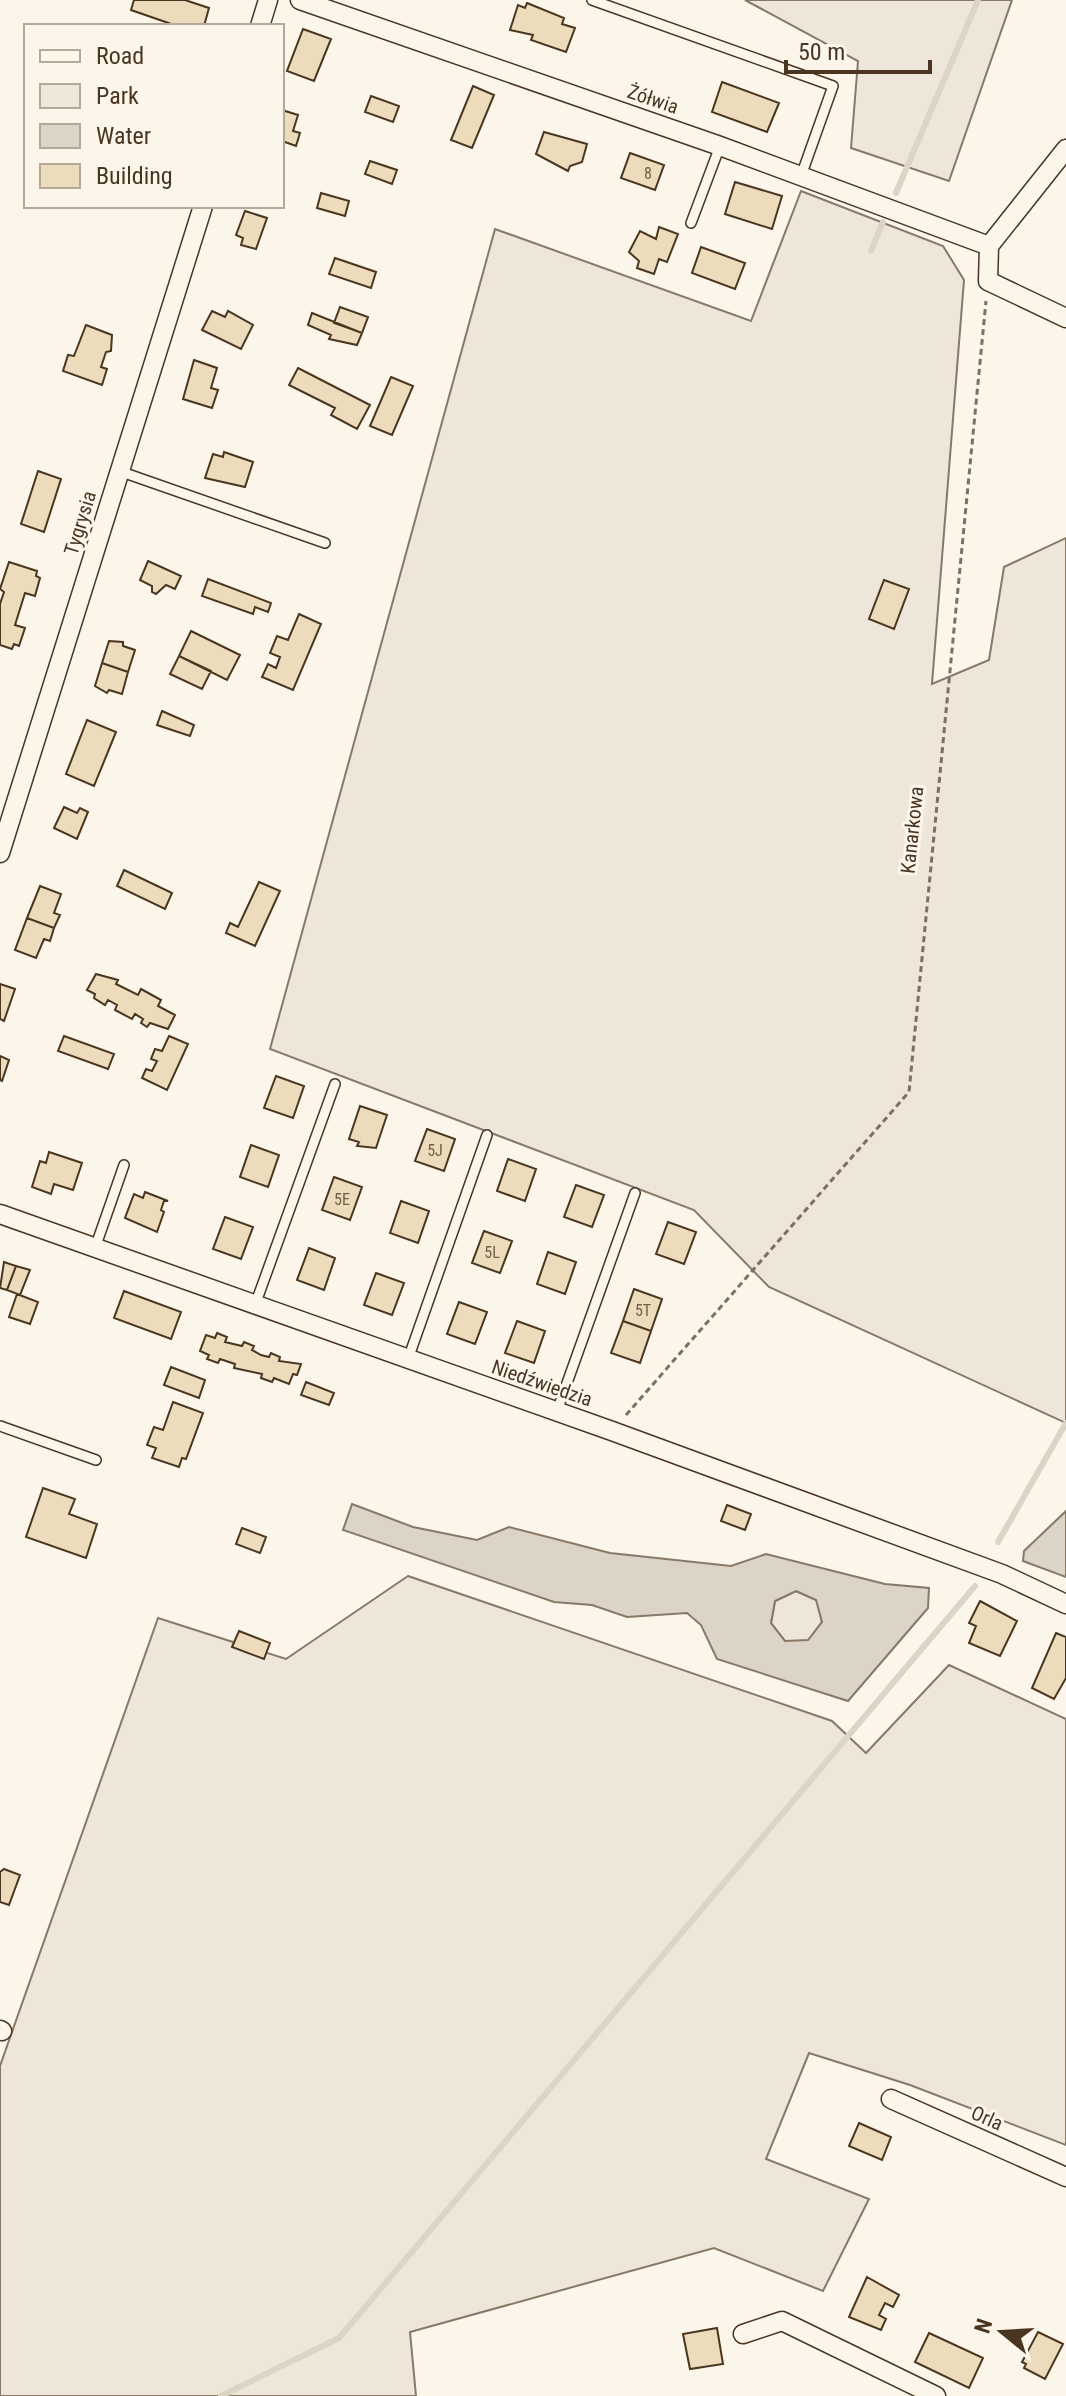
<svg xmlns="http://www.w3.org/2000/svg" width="1066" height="2396" font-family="'Roboto Condensed',sans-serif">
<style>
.green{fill:#ede6d9;stroke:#887966;stroke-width:2}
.water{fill:#dcd4c6;stroke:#887966;stroke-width:2;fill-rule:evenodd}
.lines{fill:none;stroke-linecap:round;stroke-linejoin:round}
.stream{stroke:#dcd4c6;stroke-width:6}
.building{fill:#ecdcbc;stroke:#4a3520;stroke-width:2}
.lane-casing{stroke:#4a3520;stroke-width:12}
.street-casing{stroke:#4a3520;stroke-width:21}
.path{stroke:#7f6f5c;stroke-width:3;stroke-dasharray:6 4;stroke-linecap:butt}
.lane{stroke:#fbf6e9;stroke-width:9}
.street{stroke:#fbf6e9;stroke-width:18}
.labels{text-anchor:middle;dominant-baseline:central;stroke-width:6;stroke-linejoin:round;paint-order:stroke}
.number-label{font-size:16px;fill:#725f47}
.street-label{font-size:20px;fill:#4a3520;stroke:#fbf6e9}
</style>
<rect width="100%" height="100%" fill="#fbf6e9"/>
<!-- green -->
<path class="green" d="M745 0H1012L949 181 851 148 858 61Z
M801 191 943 246 964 280 932 684 989 660 1004 567 1066 538V1423L769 1287 694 1210 270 1049 495 229 751 321Z
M408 1576 832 1721 866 1753 949 1665 1066 1719V2145L910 2085 809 2053 766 2159 869 2199 823 2291 714 2248 410 2332 416 2396H0V2066L158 1618 286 1659Z
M796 1591 817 1600 822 1622 808 1641H785L771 1623 775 1601Z"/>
<!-- water -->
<path class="water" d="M352 1504 413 1527 477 1540 509 1527 610 1553 731 1566 766 1554 885 1584 929 1588 928 1608 848 1701 717 1659 701 1625 687 1613 627 1617 592 1605 554 1602 343 1530ZM796 1591 816 1600 822 1622 808 1640 785 1641 771 1623 775 1601Z
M1066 1511V1577L1023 1561 1024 1551Z"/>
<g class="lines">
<!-- stream -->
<path class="stream" d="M896 193 978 0
M871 251 883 222
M998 1542 1066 1423
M221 2396 339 2338 975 1586"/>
</g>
<!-- building -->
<path class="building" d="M134 0H185L209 8 204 26H177L131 10Z
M527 3 564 18 562 24 575 28 566 52 531 40 533 35 510 30 518 5 525 8Z
M303 29 331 39 314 81 287 71Z
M722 82 779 103 767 132 712 112Z
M473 86 494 95 472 148 451 140Z
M371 96 399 106 393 122 365 112Z
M282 110 298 115 293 131 300 133 296 146 282 141Z
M544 132 587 144 582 162 570 166 568 171 536 154Z
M630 153 664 165 655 190 621 178Z
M370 161 397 170 392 184 365 174Z
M735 182 782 196 772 229 725 214Z
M321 193 349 201 345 216 317 208Z
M245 211 267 218 256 249 241 245 243 238 236 235Z
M659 227 678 234 667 262 659 259 654 274 637 268 639 261 629 252 640 231 656 239Z
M701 247 745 263 735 289 692 273Z
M335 258 376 272 371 288 329 274Z
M340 307 368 317 362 333 334 323Z
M212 311 225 317 228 311 253 325 241 349 202 330Z
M312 313 362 333 357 345 329 339 331 335 308 325Z
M86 325 112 335 111 351 106 352 101 367 107 369 102 385 63 371 68 355 74 356Z
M194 360 217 368 211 388 218 390 212 408 183 399Z
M298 368 370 405 357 429 331 415 335 408 289 385Z
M391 377 413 386 392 435 370 426Z
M224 452 253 462 245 487 205 478 213 454 223 457Z
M38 471 61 479 44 532 21 524Z
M148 561 181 576 175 589 166 585 156 594 152 592V586L140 580Z
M9 562 37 571 36 576 40 578 35 596 25 593 15 625 25 628 19 646 14 644 12 649 0 645V604L4 592 0 589Z
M208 579 271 603 268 612 255 607 253 614 202 596Z
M884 580 909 589 894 629 869 619Z
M299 614 321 624 293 690 262 677 268 664 276 668 280 657 270 653 277 636 288 640Z
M191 631 240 655 227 680 179 656Z
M109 641 123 642V646L135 650 128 672 102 663Z
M179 656 211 671 202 689 170 674Z
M102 663 128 672 122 694 109 690 107 693 95 686Z
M162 711 194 725 190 736 157 725Z
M87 720 116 732 94 786 66 774Z
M64 807 77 813 80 808 88 812 77 839 54 828Z
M124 870 172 893 165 909 117 886Z
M259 882 280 891 255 946 226 933 230 923 238 927Z
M40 886 61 894 54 913 60 915 54 928 27 918Z
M27 918 54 928 50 941 44 939 36 958 15 950Z
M96 974 118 980 116 984 138 995 141 989 161 1000 158 1006 175 1015 168 1029 150 1023 147 1027 141 1023 143 1019 135 1014 132 1019 115 1010 117 1005 108 1000 105 1005 94 998 95 994 87 990Z
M0 984 15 989 4 1021 0 1019Z
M64 1036 114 1054 108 1069 58 1051Z
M169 1036 188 1044 167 1090 142 1078 146 1069 152 1071 157 1061 151 1059 155 1049 162 1051Z
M0 1056 9 1060 2 1081 0 1080Z
M276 1076 304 1086 293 1118 264 1108Z
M360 1106 387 1115 376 1148 357 1146 359 1142 349 1139Z
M427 1129 455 1139 444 1171 415 1161Z
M251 1145 279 1155 268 1187 240 1177Z
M49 1152 82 1163 73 1190 54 1184 51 1194 32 1187 40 1161 46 1163Z
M508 1159 536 1169 525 1201 497 1191Z
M334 1177 362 1187 350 1220 322 1210Z
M576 1185 604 1195 592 1227 564 1217Z
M145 1192 168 1201H164L161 1210 164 1212 157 1232 125 1218 134 1194 143 1198Z
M401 1201 429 1211 418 1243 390 1233Z
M225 1217 253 1227 241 1259 213 1249Z
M668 1222 696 1232 684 1264 656 1254Z
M484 1231 512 1241 500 1273 472 1263Z
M309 1248 335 1258 324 1290 297 1280Z
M548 1252 576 1262 565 1294 537 1284Z
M4 1262 16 1266 7 1290 0 1288Z
M16 1266 30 1270 20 1295 7 1290Z
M376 1273 404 1283 392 1315 364 1305Z
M634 1289 662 1299 651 1331 623 1321Z
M124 1291 181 1312 171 1339 114 1318Z
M17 1294 38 1302 30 1324 9 1317Z
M459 1302 487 1312 475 1344 447 1334Z
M517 1321 545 1331 534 1363 505 1353Z
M623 1321 651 1331 640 1363 611 1353Z
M217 1333 227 1337 225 1342 242 1346 244 1342 254 1346 252 1350 261 1355 269 1357 271 1353 280 1357 279 1361 301 1364 297 1375 293 1374 289 1384 274 1378 272 1382 261 1378 262 1374 234 1368 235 1364 220 1359 218 1363 207 1359 209 1355 200 1351 206 1335 215 1338Z
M171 1367 205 1380 199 1398 164 1385Z
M306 1382 334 1393 329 1405 301 1395Z
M173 1402 203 1413 186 1459 182 1458 179 1467 152 1458 156 1448 147 1445 154 1427 163 1430Z
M43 1488 75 1499 69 1514 97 1524 86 1558 26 1537Z
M727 1505 751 1514 745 1530 721 1521Z
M242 1528 266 1537 260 1553 236 1544Z
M980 1601 1017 1621 1000 1656 969 1643 976 1626 969 1623Z
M239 1631 270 1643 264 1659 232 1647Z
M1056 1633 1066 1637V1678L1054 1699 1032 1688Z
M4 1869 20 1875 9 1905 0 1902V1872Z
M859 2123 891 2137 882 2160 849 2146Z
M867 2277 899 2295 893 2307 885 2303 879 2315 886 2319 881 2330 849 2317Z
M717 2328 723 2364 690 2369 683 2334Z
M1038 2332 1063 2344 1045 2379 1024 2368 1026 2364 1022 2362Z
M929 2333 983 2358 969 2388 915 2362Z"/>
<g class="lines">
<!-- lane casing -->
<g class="lane-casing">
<path id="lane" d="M592 0 833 86 801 176
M691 223 720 146
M119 471 325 543
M95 1248 124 1165
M255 1305 335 1084
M408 1359 487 1135
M557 1411 635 1193
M0 1426 96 1460"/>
</g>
<!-- street casing -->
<g class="street-casing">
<path id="street" d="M300 0 720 146 989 246
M260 26 268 0
M1066 149 989 246 988 281 1066 318
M0 853 203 206
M0 1214 612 1431 1002 1574 1066 1604
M0 2030 2 2031
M891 2099 1066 2177
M743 2334 782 2321 936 2396"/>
</g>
<!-- path -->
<path class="path" d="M626 1415 909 1092 986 301"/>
<!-- lane -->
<use href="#lane" class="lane"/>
<!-- street -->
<use href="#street" class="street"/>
</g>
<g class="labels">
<!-- number labels -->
<g class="number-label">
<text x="648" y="173">8</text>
<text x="435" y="1150">5J</text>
<text x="342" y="1199">5E</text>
<text x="492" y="1252">5L</text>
<text x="643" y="1310">5T</text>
</g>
<!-- street labels -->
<g class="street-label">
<text transform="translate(653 99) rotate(19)">Żółwia</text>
<text transform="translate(80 523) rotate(-73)">Tygrysia</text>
<text transform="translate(912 830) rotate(-84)">Kanarkowa</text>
<text transform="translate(542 1383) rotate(19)">Niedźwiedzia</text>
<text transform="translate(987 2118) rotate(24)">Orla</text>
</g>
</g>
<!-- legend -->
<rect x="24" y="24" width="260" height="184" fill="#fbf6e9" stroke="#b4a999" stroke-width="2"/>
<rect x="40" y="50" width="40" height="12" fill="#fbf6e9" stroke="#b4a999" stroke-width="2"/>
<text x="96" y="64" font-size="24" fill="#4a3520">Road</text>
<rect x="40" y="84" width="40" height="24" fill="#ede6d9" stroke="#b4a999" stroke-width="2"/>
<text x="96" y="104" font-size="24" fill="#4a3520">Park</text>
<rect x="40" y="124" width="40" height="24" fill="#dcd4c6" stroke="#b4a999" stroke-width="2"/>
<text x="96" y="144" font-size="24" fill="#4a3520">Water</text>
<rect x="40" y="164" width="40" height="24" fill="#ecdcbc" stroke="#b4a999" stroke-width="2"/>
<text x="96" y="184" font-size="24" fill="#4a3520">Building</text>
<!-- north arrow -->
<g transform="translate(1002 2332) rotate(288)" stroke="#fbf6e9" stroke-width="6" paint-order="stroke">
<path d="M0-6L14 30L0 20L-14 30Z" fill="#4a3520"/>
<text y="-12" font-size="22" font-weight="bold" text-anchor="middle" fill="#4a3520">N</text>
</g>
<!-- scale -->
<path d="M786 60v12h144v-12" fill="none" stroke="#4a3520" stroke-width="4"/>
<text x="798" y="60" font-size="24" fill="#4a3520" stroke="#fbf6e9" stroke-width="6" paint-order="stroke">50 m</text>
</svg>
